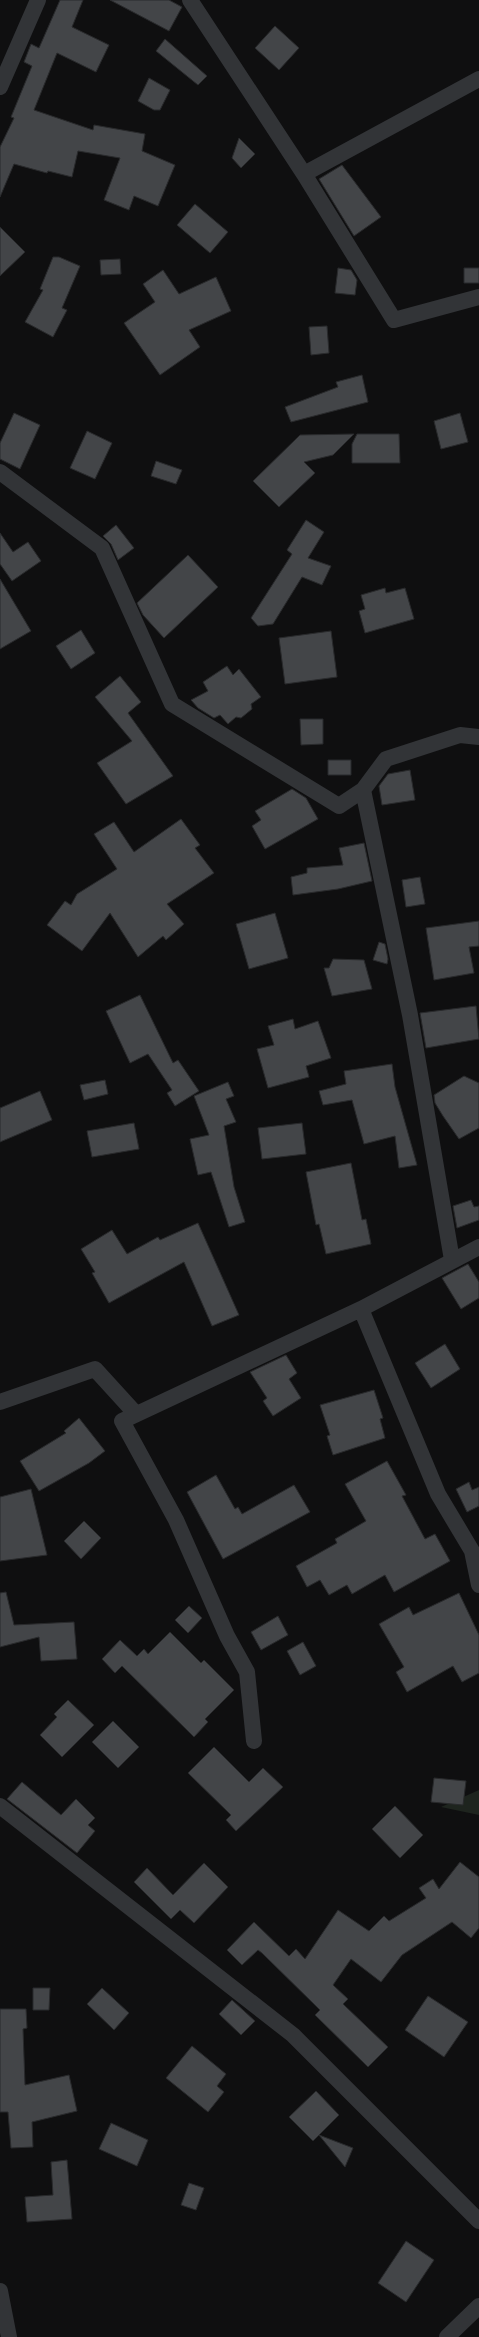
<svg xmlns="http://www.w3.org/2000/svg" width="479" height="2337" font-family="'Fira Sans',sans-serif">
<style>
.green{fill:#1e241e}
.building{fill:#434548;stroke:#292a2c}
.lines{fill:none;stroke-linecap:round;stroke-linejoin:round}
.minor{stroke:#323437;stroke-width:16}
</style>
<rect width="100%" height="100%" fill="#0f0f10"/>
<!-- green -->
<path class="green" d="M479 1790V1815L441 1807Z"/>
<!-- building -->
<path class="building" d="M60 0H83L72 27 109 45 96 72 57 53 34 110 93 130 94 125 145 134 142 151 175 165 158 206 134 196 129 210 104 200 120 158 78 151 72 177 48 171 47 173 14 164 0 197V147L14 118 11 117 32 66 24 62 31 44 39 48Z
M110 0H169L182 7 169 31Z
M275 26 299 48 279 70 255 48Z
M165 39 207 76 198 85 156 51Z
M149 78 170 90 160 110H154L138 101Z
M239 138 255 154 241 168 232 158Z
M342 165 381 217 354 236 319 179Z
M195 204 228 232 210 253 177 225Z
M0 227 25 252 0 276Z
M53 257H59L80 266 62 308 67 310 53 337 25 322 43 290 40 289Z
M120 259 121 274 101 275 100 260Z
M338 268 351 270 357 280 355 295 335 293Z
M464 268H479V283H464Z
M163 270 179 294 216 277 231 311 189 330 200 347 160 375 124 323 155 302 143 284Z
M327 326 329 353 311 355 309 327Z
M362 375 368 402 291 422 285 407 338 387 336 382Z
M14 413 40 425 20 469 0 459V443Z
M460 413 468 442 441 449 434 421Z
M87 431 112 443 95 479 70 468Z
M354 434 333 455 304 462 315 473 279 507 253 481 300 435Z
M357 434H399L400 463H352V444Z
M156 461 182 470 176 484 151 476Z
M306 520 324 532 308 558 331 566 322 585 302 577 273 624 258 626 251 618 292 554 287 550Z
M116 525 134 548 118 560 111 544 103 536Z
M0 533 13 552 28 542 41 561 12 581 0 564Z
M188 555 218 587 164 638 143 615 137 603Z
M0 579 31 631 0 649Z
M385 588 386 593 405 588 414 619 365 633 359 611 365 609 361 595Z
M81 630 95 653 71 669 56 646Z
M331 631 337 677 285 684 279 638Z
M227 666 233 675 239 669 261 697 251 704 252 709 241 718 236 717 228 724 220 715 214 718 198 708 191 700 208 691 203 682Z
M120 676 141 702 128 713 173 776 126 804 97 763 132 741 95 697Z
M300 719H323V744L301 745Z
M328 760H351V775H328Z
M410 770 415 800 382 805 379 786 388 774Z
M292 789 306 798 318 819 265 849 252 826 261 820 255 811Z
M181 819 200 845 195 848 214 873 167 904 184 924 166 940 163 936 138 957 110 913 82 951 47 925 65 901 71 905 77 894 117 869 94 834 114 822 134 852Z
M364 843 372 881 338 889 293 895 291 877 307 873V868L343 865 339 848Z
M420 877 425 904 406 907 402 880Z
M275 913 288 958 249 969 236 924Z
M479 921V946L469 947 474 973 434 980 426 928Z
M379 942 385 944 388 959 387 964 373 960Z
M333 959 364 960 372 989 332 996 324 968H329Z
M140 995 173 1063 178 1060 199 1091 175 1106 167 1093 172 1090 148 1054 130 1063 106 1011Z
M476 1006 479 1039 426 1048 420 1013Z
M293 1019 295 1029 318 1021 331 1058 306 1066 309 1077 268 1088 257 1049 274 1045 268 1026Z
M392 1064 395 1087 417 1165 399 1168 395 1136 364 1144 352 1100 323 1105 319 1091 346 1084 344 1071Z
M464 1076 479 1083V1128L459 1139 443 1116 435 1103 434 1095Z
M105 1080 108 1094 84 1100 80 1085Z
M228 1082 234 1096 226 1099 236 1122 224 1126 234 1187 245 1222 229 1227 211 1172 198 1175 190 1139 209 1135 194 1096Z
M40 1091 52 1120 0 1142V1108Z
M134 1123 139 1149 92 1157 87 1131Z
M302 1123 306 1154 262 1159 258 1128Z
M351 1163 362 1220 366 1219 371 1244 326 1254 319 1224 316 1225 306 1172Z
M471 1200 474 1207 479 1206V1220L457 1228 453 1206Z
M198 1223 239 1315 212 1326 184 1262 109 1303 92 1273 95 1272 81 1249 112 1230 127 1254 158 1237 160 1240Z
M468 1264 479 1282V1298L461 1309 442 1278Z
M445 1344 460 1369 431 1388 415 1363Z
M286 1355 297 1373 289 1379 301 1398 273 1416 263 1401 267 1398 250 1372Z
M374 1390 383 1418 380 1419 385 1438 333 1455 327 1436 330 1435 320 1405Z
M79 1418 105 1451 89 1463 39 1491 20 1461 66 1433 64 1431Z
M387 1461 406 1495 402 1496 425 1539 435 1534 450 1561 394 1592 385 1575 352 1594 347 1585 329 1595 320 1580 307 1587 296 1566 337 1543 335 1539 366 1521 345 1484Z
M216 1475 235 1509 238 1507 242 1514 294 1485 310 1512 223 1559 187 1492Z
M469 1482 472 1490 479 1487V1506L467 1512 456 1489Z
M31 1489 47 1555 0 1561V1497Z
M84 1521 101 1538 81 1559 64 1541Z
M6 1592 14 1625 74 1622 77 1659 41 1661 39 1637 0 1647V1593Z
M459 1593 479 1635V1673L462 1682 453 1666 407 1692 396 1672 404 1667 379 1624 409 1607 413 1615Z
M189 1606 202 1618 188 1633 175 1620Z
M278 1616 288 1635 261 1650 251 1632Z
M170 1632 201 1663 204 1660 234 1690 205 1719 208 1722 194 1737 122 1666 115 1673 102 1659 120 1640 137 1656 144 1649 148 1654Z
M303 1642 316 1666 300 1675 287 1651Z
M68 1700 94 1725 62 1757 40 1735 57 1717 54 1714Z
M113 1721 139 1747 118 1768 92 1742Z
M214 1747 249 1782 263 1768 283 1787 236 1831 226 1820 231 1815 188 1773Z
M434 1778 466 1781 463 1805 431 1802Z
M22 1782 61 1815 76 1799 95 1818 88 1825 95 1831 77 1853 7 1799Z
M395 1806 423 1835 400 1858 372 1829Z
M460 1862 479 1877V1928L471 1938 452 1922 402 1955 381 1982 351 1959 333 1985 348 1999 343 2004 388 2047 368 2067 315 2015 320 2010 262 1953 258 1950 242 1965 227 1950 254 1922 289 1956 296 1949 305 1959 338 1910 369 1931 384 1916 389 1921 426 1898 419 1888 433 1879 439 1889Z
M204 1863 228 1887 194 1923 180 1910 171 1919 134 1882 147 1868 173 1895Z
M33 1988H50L49 2010H33Z
M102 1988 129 2013 114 2030 87 2004Z
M428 1996 468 2022 444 2057 405 2030Z
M232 2000 255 2021 241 2035 219 2014Z
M0 2009H26L27 2028 23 2029 25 2085 69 2075 77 2111 32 2122 33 2147 11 2148 8 2112H0Z
M192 2046 226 2074 217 2086 224 2092 208 2112 166 2078Z
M316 2091 339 2115 313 2141 289 2117Z
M111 2123 148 2140 137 2166 99 2149Z
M319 2135 353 2148 345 2167Z
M67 2160 72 2219 27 2222 25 2197 53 2195 51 2162Z
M189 2183 204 2188 196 2210 181 2205Z
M406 2241 434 2260 406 2302 378 2283Z"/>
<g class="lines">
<!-- minor -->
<path class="minor" d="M190 0 304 174 394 320 479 297
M0 87 38 0
M304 174 479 79
M0 472 102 548 172 704 339 806 363 790 386 759 460 735 479 737
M363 790 410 1015 452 1260
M361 1309 438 1494 472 1551 479 1585
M0 1402 95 1369 136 1414
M254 1741 247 1672 227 1636 176 1520 122 1421 361 1309 479 1247
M0 1806 293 2035 479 2221
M0 2291 9 2337
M447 2337 479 2306"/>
</g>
</svg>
